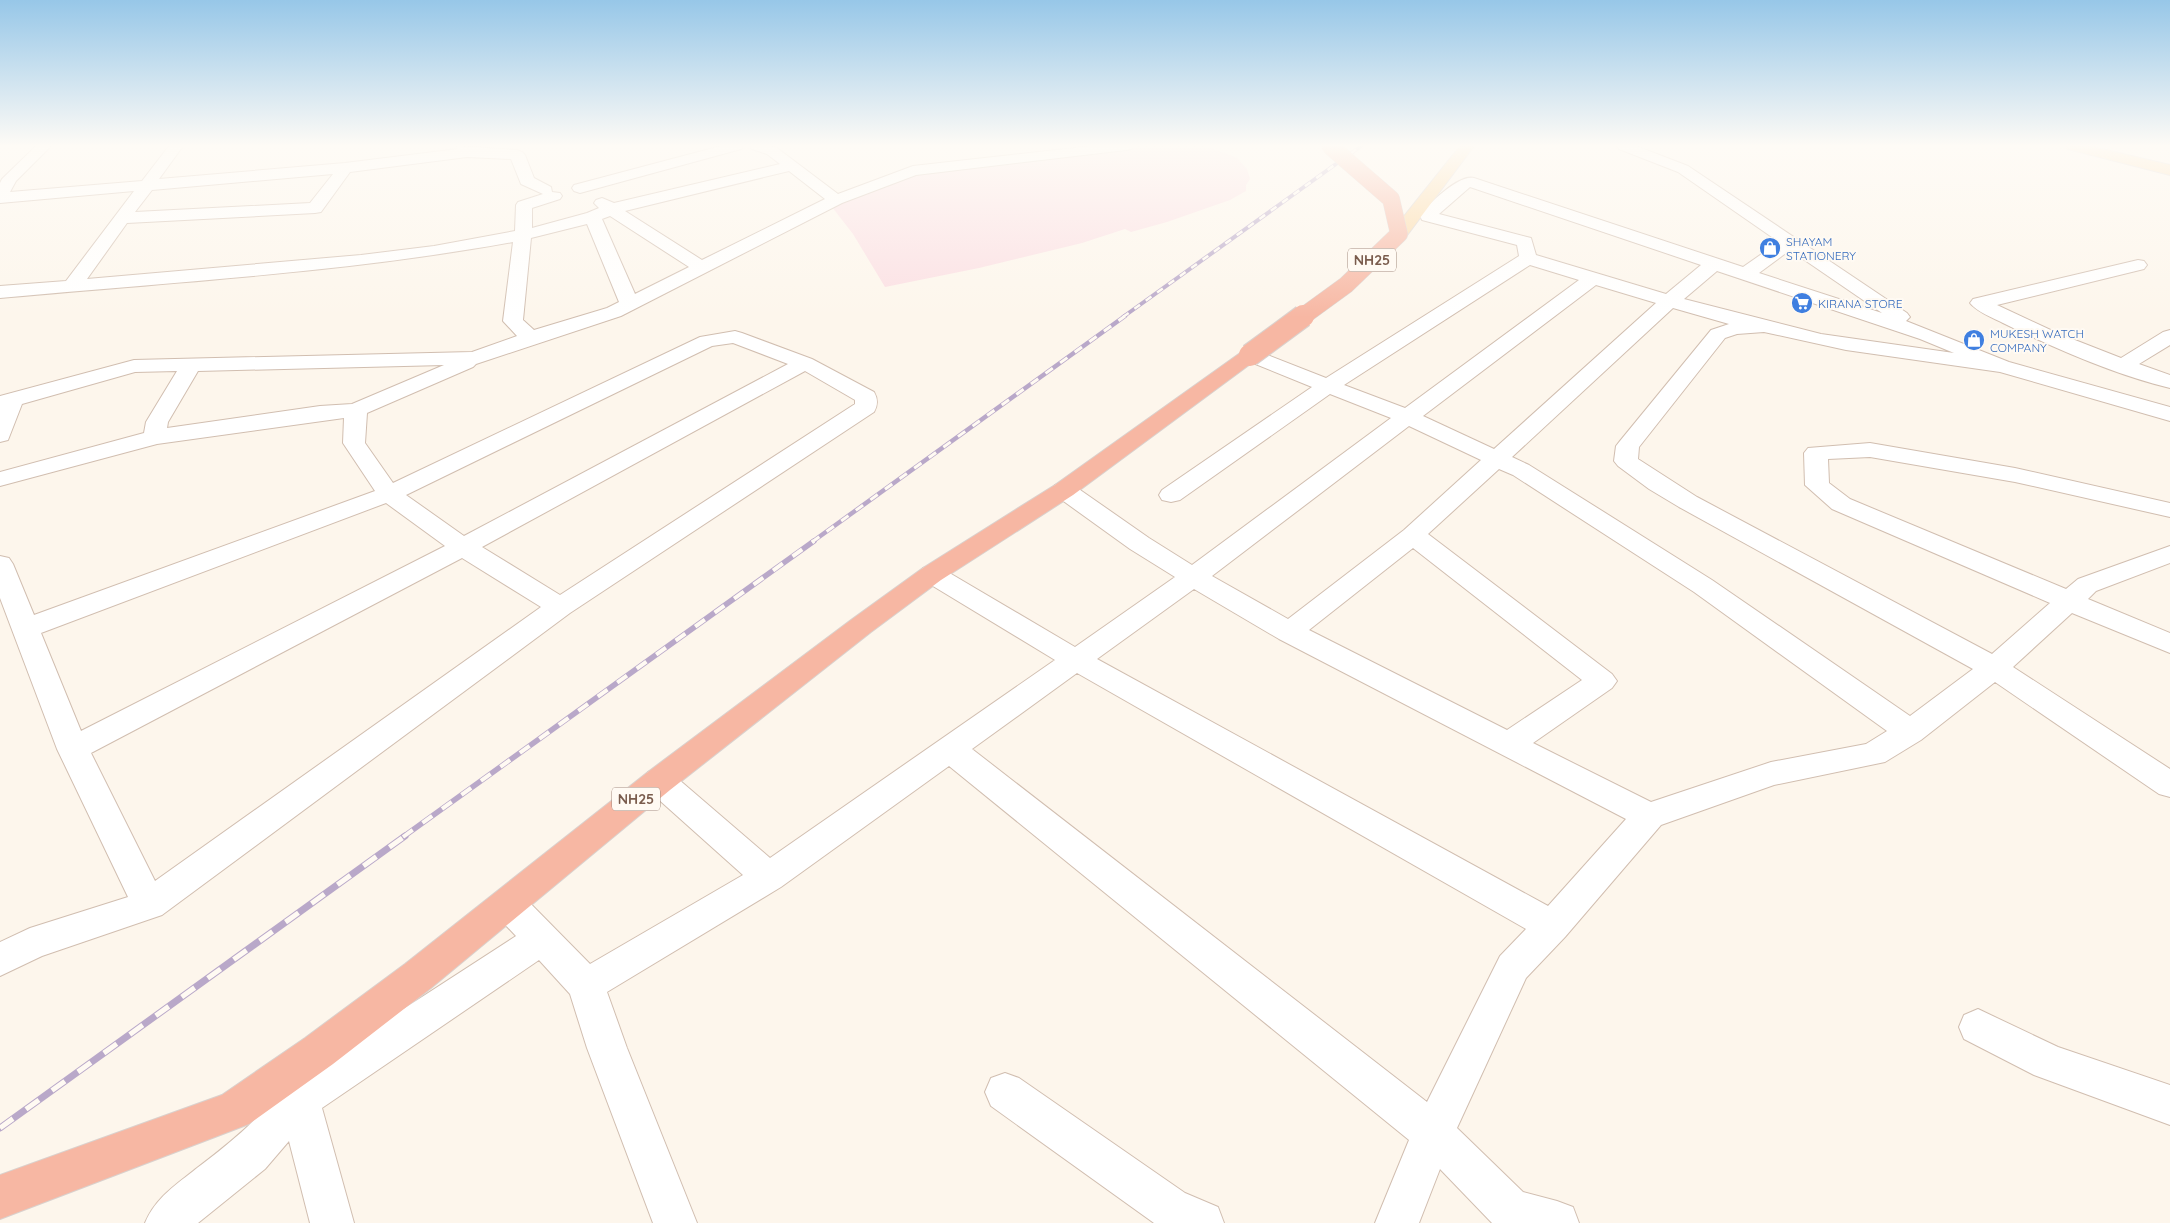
<svg xmlns="http://www.w3.org/2000/svg" width="2170" height="1223" font-family="Quicksand,sans-serif">
<style>
.medical{fill:#fbdfe3}
.lines{fill:none;stroke-linecap:round;stroke-linejoin:round}
.minor-casing{stroke:#d1beb0;stroke-width:2}
.major-casing{stroke:#dad1cd;stroke-width:2}
.highway-casing{stroke:#dad1cd;stroke-width:2}
.minor{fill:#fff;fill-rule:evenodd}
.major{fill:#fbd9a5;fill-rule:evenodd}
.highway{fill:#f7b7a3;fill-rule:evenodd}
.rail-far3-casing{stroke:#b9a8c9;stroke-width:4}
.rail-far2-casing{stroke:#b9a8c9;stroke-width:4.5}
.rail-far1-casing{stroke:#b9a8c9;stroke-width:5.5}
.rail-casing{stroke:#b9a8c9;stroke-width:7}
.rail-far3{stroke:#fffaf3;stroke-width:2.5;stroke-dasharray:7;stroke-linecap:butt}
.rail-far2{stroke:#fffaf3;stroke-width:3;stroke-dasharray:9;stroke-linecap:butt}
.rail-far1{stroke:#fffaf3;stroke-width:4;stroke-dasharray:12;stroke-linecap:butt}
.rail{stroke:#fffaf3;stroke-width:5;stroke-dasharray:16;stroke-linecap:butt}
.highway-bridge-far1-casing{stroke:#dad1cd;stroke-width:18;stroke-linecap:butt}
.highway-bridge-casing{stroke:#dad1cd;stroke-width:24;stroke-linecap:butt}
.highway-bridge-far1{stroke:#f7b7a3;stroke-width:17}
.highway-bridge{stroke:#f7b7a3;stroke-width:22}
.labels{text-anchor:middle;dominant-baseline:central;stroke-width:4;stroke-linejoin:round;paint-order:stroke}
.far-shop-label{font-size:12px;fill:#366cbe;stroke:#fffaf3;text-anchor:start}
.shield{fill:#fffaf3;stroke:#a28b7f;stroke-width:1}
.shield-label{font-size:14px;font-weight:bold;fill:#7a5c4d}
</style>
<rect width="100%" height="100%" fill="#fdf6ec"/>
<!-- medical -->
<path class="medical" d="M1137 146H1203L1228 154 1237 158 1247 169 1250 179 1246 185V191L1230 200 1167 222 1131 232 1125 229 1082 243 979 268 885 287 853 234 832 207 916 172Z"/>
<g class="lines">
<!-- minor casing -->
<g class="minor-casing">
<path id="minor" d="M36 146H51L16 181 10 192 142 181 169 146H183L159 179 345 163 458 149 457 146 517 150 522 152 525 155 534 178 551 187 552 192 560 193 562 196 560 199 532 208V228L587 213 599 208 594 203 596 200 602 198 614 203 780 164 767 154 752 149 750 146H770L777 148 838 194 913 166 1092 146H1133L1131 149 1126 150 916 175 842 203 621 316 476 364 473 367 367 413 365 443 393 483 700 337 735 331 742 333 812 359 874 392C878 399 878 405 874 412L570 613 162 915 42 956 0 976V942L30 928 128 897 57 749 0 598V556L9 558 13 564 34 615 375 491 343 443 344 418 157 444 0 486V472L144 433 146 422 177 371 135 372 22 404 8 440 0 442V396L134 360 472 352 517 336 503 321 513 242C344 273 171 282 0 298V286L66 281 134 191 0 203V183L2 179ZM467 157 511 159 521 184 543 194 518 202 516 205 515 231 434 246 361 255 87 279 127 223 315 213 321 212 350 172ZM789 171 825 199 702 260 625 211ZM333 174 310 203 135 212 152 190ZM610 216 689 267 635 294 602 219ZM587 224 619 302 607 308 534 330 523 320 531 238ZM733 343 788 364 464 536 406 495 712 346ZM444 365 352 404 320 406 167 428 168 422 198 371ZM805 371 855 400V404L560 595 482 547ZM386 503 445 546 81 731 41 633ZM462 558 541 607 155 881 91 753Z
M721 146H743L741 149 580 193 574 191 572 188 574 185Z
M1617 146H1636L1688 166 1907 313 1910 317 1906 321 2009 362 2170 407V421L2000 372 1846 350 1764 332 1737 334 1725 338 1639 447 1638 459 1697 497 1992 654 2050 603 1832 509 1805 485 1804 453 1808 448 1870 443 2015 468 2170 503V517L2015 482 1870 457 1828 459 1829 483 1850 499 2066 589 2078 579 2170 546V563L2096 591 2088 599 2170 633V653L2072 613 2013 667 2170 769V797L2159 794 1995 682 1921 740 1885 762 1774 785 1661 825 1565 937 1526 978 1457 1128 1523 1192 1557 1201 1573 1207 1579 1223H1492L1440 1169 1419 1223H1375L1409 1140 949 766 781 887 607 992 627 1048 697 1223H653L587 1048 570 994 539 960 322 1108 354 1223H310L289 1141 265 1169 198 1223H145C156 1197 176 1185 197 1168 228 1145 275 1107 291 1073L305 1067 311 1069 516 936 495 914 490 904 495 894 508 889 521 894 590 964 743 875 648 790 643 781 648 772 659 769 670 772 770 858 1055 660 923 580 919 574 923 568 932 566 941 568 1075 647 1175 577 1130 549 1055 495 1052 490 1055 485 1064 483 1073 485 1149 538 1192 565 1391 418 1330 394 1180 500 1171 502 1162 500 1159 495 1162 490 1312 387 1243 359 1240 355 1243 351 1250 349 1257 351 1326 378 1519 256 1517 245 1422 220 1420 216C1428 204 1459 174 1474 178L1743 267 1779 242 1678 172 1619 149ZM1470 187 1701 265 1666 294 1536 255 1531 238 1439 214ZM1790 250 1882 313 1759 273ZM1530 265 1579 280 1405 408 1344 385ZM1717 271 1920 339 1954 353 1821 334 1684 299ZM1596 285 1656 303 1494 449 1423 416ZM1673 308 1729 324 1711 330 1620 441 1616 446 1614 461 1618 466 1649 489 1679 507 1973 669 1910 716 1712 580 1529 465 1512 457ZM1409 426 1481 460 1404 530 1288 619 1212 576ZM1499 469 1513 475 1694 592 1887 731 1866 744 1771 762 1651 802 1533 743 1612 688 1617 681 1612 674 1428 534ZM1413 548 1582 680 1507 730 1309 630ZM1194 589 1279 639 1626 819 1548 906 1097 659ZM1077 673 1526 929 1500 956 1427 1102 972 749Z
M2138 260 2144 261 2147 265 2144 269 1997 305 2057 333 2121 358 2163 332 2170 330V345L2139 364 2170 375V388C2115 375 2054 348 2003 323 1993 318 1977 312 1970 303L1973 299Z
M1978 1009 2058 1047 2170 1085V1125L2034 1075 1964 1039 1959 1027 1964 1015Z
M1005 1073 1019 1078 1185 1193 1218 1207 1224 1223H1154L991 1106 985 1092 991 1078Z"/>
</g>
<!-- major casing -->
<g class="major-casing">
<path id="major" d="M1460 146H1474L1405 238H1393L1390 234 1393 230Z
M2066 146H2089L2170 165V175L2068 149Z"/>
</g>
<!-- highway casing -->
<g class="highway-casing">
<path id="highway" d="M1250 349 1257 351 1260 355 1257 359 1073 495 941 580 871 632 670 790 431 988 333 1064 249 1124 0 1219V1175L222 1095 305 1038 405 964 648 772 851 620 923 568 1055 485 1243 351Z"/>
</g>
<!-- minor -->
<use href="#minor" class="minor"/>
<!-- major -->
<use href="#major" class="major"/>
<!-- highway -->
<use href="#highway" class="highway"/>
<!-- rail-far3 casing -->
<g class="rail-far3-casing">
<path id="rail-far3" d="M1123 317 1361 146"/>
</g>
<!-- rail-far2 casing -->
<g class="rail-far2-casing">
<path id="rail-far2" d="M812 542 1125 316"/>
</g>
<!-- rail-far1 casing -->
<g class="rail-far1-casing">
<path id="rail-far1" d="M403 837 814 541"/>
</g>
<!-- rail casing -->
<g class="rail-casing">
<path id="rail" d="M0 1128 405 836"/>
</g>
<!-- rail-far3 -->
<use href="#rail-far3" class="rail-far3"/>
<!-- rail-far2 -->
<use href="#rail-far2" class="rail-far2"/>
<!-- rail-far1 -->
<use href="#rail-far1" class="rail-far1"/>
<!-- rail -->
<use href="#rail" class="rail"/>
<!-- highway-bridge-far1 casing -->
<g class="highway-bridge-far1-casing">
<path id="highway-bridge-far1" d="M1302 317 1346 285 1399 234 1391 199 1330 146"/>
</g>
<!-- highway-bridge casing -->
<g class="highway-bridge-casing">
<path id="highway-bridge" d="M1250 355 1303 316"/>
</g>
<!-- highway-bridge-far1 -->
<use href="#highway-bridge-far1" class="highway-bridge-far1"/>
<!-- highway-bridge -->
<use href="#highway-bridge" class="highway-bridge"/>
</g>
<!-- sky -->
<linearGradient id="sky" x2="0" y2="1"><stop stop-color="#97c7e8"/><stop offset="0.46" stop-color="#fefbf6"/><stop offset="1" stop-color="#fefbf6" stop-opacity="0"/></linearGradient>
<rect width="2170" height="317" fill="url(#sky)"/>
<!-- icons -->
<defs>
<g id="shop-disc" transform="scale(1.125)"><circle r="9.5" fill="#3f7fe0" stroke="#fffaf3"/><path d="M-5-2.5h2.3a2.7 3.5 0 0 1 5.4 0H5L5.5 6h-11ZM-1.5-2.5h3a1.5 2.3 0 0 0-3 0Z" fill="#fff"/></g>
<g id="supermarket-disc" transform="scale(1.125)"><circle r="9.5" fill="#3f7fe0" stroke="#fffaf3"/><path d="M-6-5.5h2.5l.6 2H6L4.5 2H-2.5L-4.4-4H-6ZM-1.5 3.2a1.3 1.3 0 1 0 .1 0ZM3 3.2a1.3 1.3 0 1 0 .1 0Z" fill="#fff"/></g>
</defs>
<g fill-rule="evenodd">
<use href="#shop-disc" x="1770" y="248"/>
<use href="#supermarket-disc" x="1802" y="303"/>
<use href="#shop-disc" x="1974" y="340"/>
</g>
<g class="labels">
<!-- far-shop labels -->
<g class="far-shop-label">
<text x="1786" y="241">SHAYAM<tspan x="1786" dy="14">STATIONERY</tspan></text>
<text x="1818" y="303">KIRANA STORE</text>
<text x="1990" y="333">MUKESH WATCH<tspan x="1990" dy="14">COMPANY</tspan></text>
</g>
<!-- shield labels -->
<g class="shield">
<rect x="1348" y="248.5" width="48" height="23" rx="4"/>
<rect x="612" y="787.5" width="48" height="23" rx="4"/>
</g>
<g class="shield-label">
<text x="1372" y="260">NH25</text>
<text x="636" y="799">NH25</text>
</g>
</g>
</svg>
